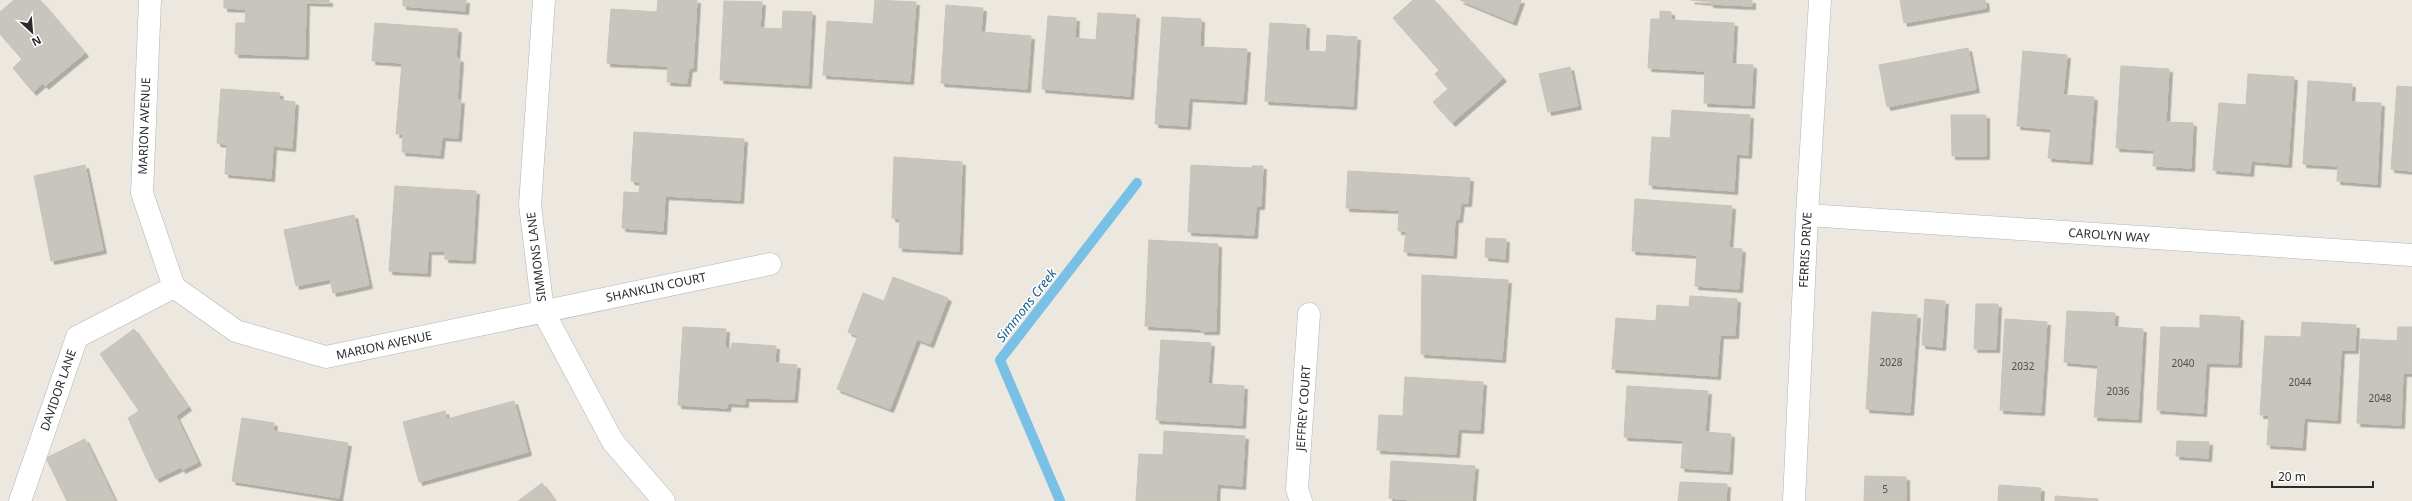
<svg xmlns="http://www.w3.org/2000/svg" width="2412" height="501" font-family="'Noto Sans',sans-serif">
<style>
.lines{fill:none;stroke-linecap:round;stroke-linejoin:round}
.stream{stroke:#79c0e6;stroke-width:10}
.building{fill:#c8c4be;stroke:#c7c3b8;filter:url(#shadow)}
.street-casing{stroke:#b2b3be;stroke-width:23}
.secondary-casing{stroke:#b2b3be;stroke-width:23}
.street{stroke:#fff;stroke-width:22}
.secondary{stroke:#fff;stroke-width:22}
.labels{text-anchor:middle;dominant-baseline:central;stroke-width:3;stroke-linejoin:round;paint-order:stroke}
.number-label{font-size:10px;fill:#525150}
.street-label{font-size:12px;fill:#2b2b2b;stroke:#fff}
.water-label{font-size:13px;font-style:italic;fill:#175e94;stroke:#fff}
</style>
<defs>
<filter id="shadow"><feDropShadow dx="3.5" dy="3.5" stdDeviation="0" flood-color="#0004"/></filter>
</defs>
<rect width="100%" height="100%" fill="#ece8df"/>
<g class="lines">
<!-- stream -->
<path class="stream" d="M1060 501 1000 360 1137 183"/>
</g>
<!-- building -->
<path class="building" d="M14 0H40L85 53 45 86 43 83 33 92 13 68 22 59 0 34V12Z
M224 0H329V3L306 2 305 56 235 54 236 23H245L246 9 224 8Z
M403 0H466L465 11 403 6Z
M658 0H697L693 68H689L687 83 667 82 668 66 607 63 611 9 657 12Z
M875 0 916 2 910 81 823 75 827 21 873 24Z
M1413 0H1434L1503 78 1452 123 1433 102 1448 89 1435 74 1439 70 1393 18Z
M1460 0H1521L1513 22Z
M1691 0H1752V6L1710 4V2Z
M1900 0H1985L1986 8 1904 23Z
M724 1 762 2 760 28 782 29 783 11 812 12 808 85 720 80Z
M946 5 983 8 981 32 1031 36 1027 89 941 83Z
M1660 11 1671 12V20L1734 23 1732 64 1753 65 1751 105 1704 103 1705 71 1648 68 1651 19H1660Z
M1098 13 1136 15 1130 96 1042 89 1048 16 1076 18 1075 38 1096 40Z
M1162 17 1201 19 1200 47 1247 49 1243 101 1189 98 1187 126 1155 124Z
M375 23 458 29 456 58 460 59 457 100H461L458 138 442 137 440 155 402 152 403 134H396L402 63 372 61Z
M1270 23 1306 25 1305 51 1326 52 1327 35 1357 37 1353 106 1265 101Z
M1968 48 1976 89 1887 107 1879 65Z
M2023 51 2067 55 2063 95 2094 97 2089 161 2048 158 2051 129 2017 126Z
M2121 66 2169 69 2166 122 2193 123 2191 168 2153 166 2154 150 2116 148Z
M1570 67 1578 106 1548 112 1539 74Z
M2248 74 2294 77 2288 164 2251 161 2250 173 2213 170 2219 103 2246 105Z
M2308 81 2352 84 2351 102 2381 103 2377 184 2337 181 2338 166 2303 164Z
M2397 86 2412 87V171L2391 169Z
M221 89 280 93 279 100 295 102 292 148 273 146 271 178 225 174 227 144 217 143Z
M1672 110 1750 115 1748 155 1736 154 1734 191 1649 185 1652 137 1670 138Z
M1951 115H1986V156H1952Z
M634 132 744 139 740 200 665 196 663 231 622 228 624 192 639 193 640 182 631 181Z
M894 157 962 162 959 251 899 248 900 219 892 218Z
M85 165 103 250 51 261 34 176Z
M1191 165 1252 168V166H1263L1261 206H1256L1254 235 1188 232Z
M1348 171 1470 178 1468 203H1461L1459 219H1455L1453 255 1404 252 1406 231H1398L1399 210 1346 208Z
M395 186 476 191 472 260 445 259V251H428L427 273 389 271Z
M1635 199 1732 206 1729 248 1742 249 1739 289 1695 286 1697 255 1632 251Z
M354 215 369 285 333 293 330 279 296 286 284 230Z
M1486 238 1506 239 1505 259 1485 257Z
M1149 240 1218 244 1216 331H1201V329L1145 326Z
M1422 275 1508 280 1502 359 1421 354Z
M893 277 948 298 930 344 917 339 890 409 837 389 858 336 848 332 863 293 884 301Z
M1690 296 1737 299 1735 335H1720L1717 376 1612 369 1616 318 1656 321 1657 305 1689 307Z
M1925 299 1945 301 1942 347 1922 345Z
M1976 304H1998L1996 349H1974Z
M2067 311 2115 313 2114 327 2143 329 2138 419 2094 417 2098 365 2064 362Z
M1872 312 1917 315 1910 412 1866 409Z
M2200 315 2240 317 2238 364 2206 363 2203 413 2157 410 2161 327 2200 328Z
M2005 319 2047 322 2041 412 2000 410Z
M2302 322 2356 325 2355 350H2341L2337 420 2304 418 2302 447 2267 445 2269 415H2260L2265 336 2301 337Z
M683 327 726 329 725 348 731 349 732 343 776 346 775 363 797 365 794 399 745 398V404L728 403 727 408 678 405Z
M2398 327H2412V373H2403L2401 425 2357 423 2361 339 2397 341Z
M134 329 188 407 176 416 198 462 182 470 181 467 156 479 128 418 139 411 100 354Z
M1161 340 1211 343 1208 384 1244 386 1242 425 1156 420Z
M1405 377 1483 382 1480 430 1458 429 1456 454 1377 450 1379 415 1403 416Z
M1627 386 1708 391 1705 432 1731 434 1729 471 1681 468 1683 440 1624 437Z
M514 401 528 452 419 482 403 422 445 411 447 419Z
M242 418 274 423 273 431 348 443 339 498 232 481Z
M1164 431 1245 436 1242 486 1217 484 1216 501H1136L1139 454 1163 455Z
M85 439 115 501H67L46 458Z
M2177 441 2209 442 2208 458 2176 456Z
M1391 461 1475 466 1472 501H1423L1389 498Z
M1865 476 1906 477V501H1864Z
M1680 482 1727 484 1726 501H1678Z
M542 483 555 501H518Z
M1999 485 2041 488 2040 501H1998Z
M2055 496 2098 499V501H2055Z"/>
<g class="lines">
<!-- street casing -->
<g class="street-casing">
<path id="street" d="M150 0 142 193 174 287 236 331 326 357 770 264
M1807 215 2412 255
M20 501 77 337 174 287
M1301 501 1297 489 1309 314
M1794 501 1807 215 1820 0"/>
</g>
<!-- secondary casing -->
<g class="secondary-casing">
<path id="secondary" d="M544 0 530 205 543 311 613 442 664 501"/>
</g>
<!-- street -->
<use href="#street" class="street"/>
<!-- secondary -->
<use href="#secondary" class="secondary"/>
</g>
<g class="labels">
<!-- number labels -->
<g class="number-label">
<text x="1891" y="362">2028</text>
<text x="2183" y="363">2040</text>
<text x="2023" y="366">2032</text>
<text x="2300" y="382">2044</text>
<text x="2118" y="391">2036</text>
<text x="2380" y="398">2048</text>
<text x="1885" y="489">5</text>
</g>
<!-- street labels -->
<g class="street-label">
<text transform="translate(144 126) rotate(-88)">MARION AVENUE</text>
<text transform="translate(2109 235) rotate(4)">CAROLYN WAY</text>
<text transform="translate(1805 250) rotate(-87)">FERRIS DRIVE</text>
<text transform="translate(536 257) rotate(-97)">SIMMONS LANE</text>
<text transform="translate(656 287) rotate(-12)">SHANKLIN COURT</text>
<text transform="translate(384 345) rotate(-12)">MARION AVENUE</text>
<text transform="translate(58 390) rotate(-71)">DAVIDOR LANE</text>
<text transform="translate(1303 408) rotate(-86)">JEFFREY COURT</text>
</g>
<!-- water labels -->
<g class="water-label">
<text transform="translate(1026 305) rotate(-52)">Simmons Creek</text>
</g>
</g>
<!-- north arrow -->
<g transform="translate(32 32) rotate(154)" stroke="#ffffff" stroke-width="3" paint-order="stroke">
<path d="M0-3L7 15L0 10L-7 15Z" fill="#2b2b2b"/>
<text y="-6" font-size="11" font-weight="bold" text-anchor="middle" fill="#2b2b2b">N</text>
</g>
<!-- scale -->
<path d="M2272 481v6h101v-6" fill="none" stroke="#2b2b2b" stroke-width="2"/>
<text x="2278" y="481" font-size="12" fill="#2b2b2b" stroke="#ffffff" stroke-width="3" paint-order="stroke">20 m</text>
</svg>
